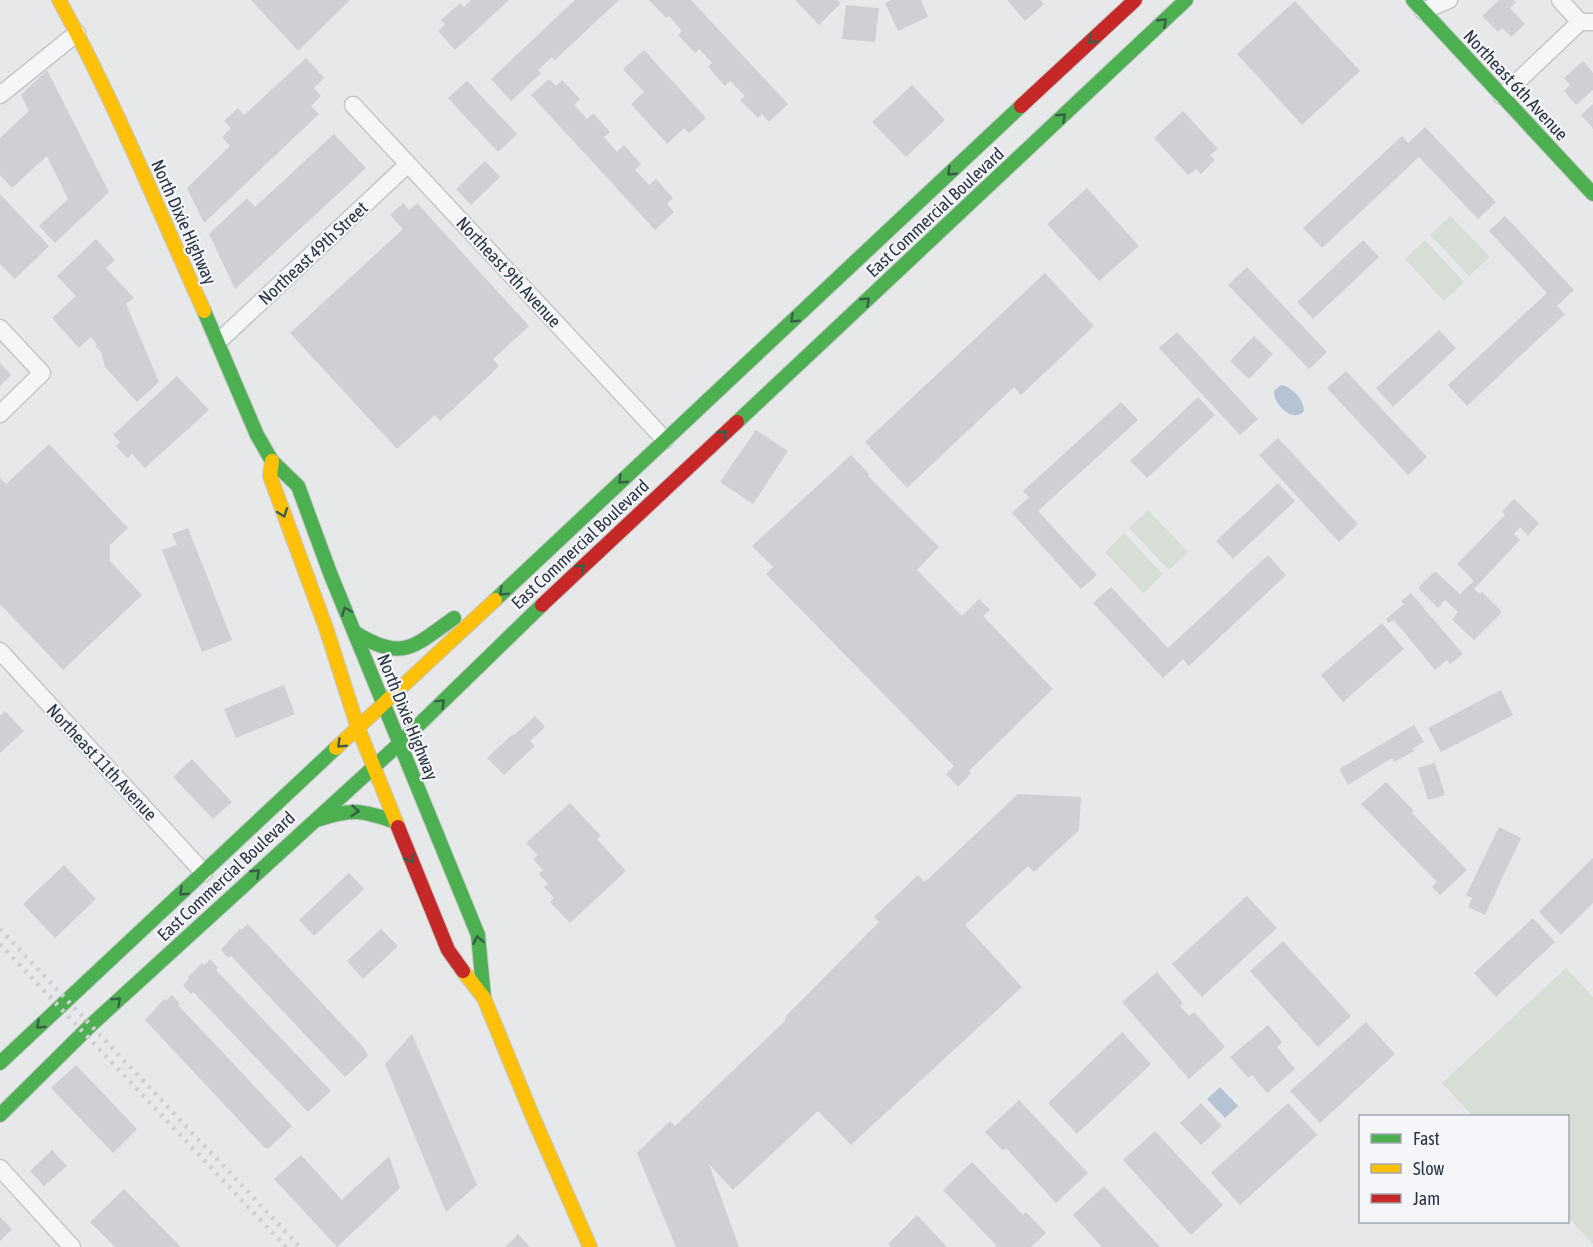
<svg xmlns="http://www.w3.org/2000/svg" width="1593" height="1247" font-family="'Asap Condensed',sans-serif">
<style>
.green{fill:#d6ded6}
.water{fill:#b4c4d5}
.building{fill:#ced0d3}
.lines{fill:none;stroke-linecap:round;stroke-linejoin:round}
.street-casing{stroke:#c4c6c8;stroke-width:19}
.fast-casing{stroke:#c4c6c8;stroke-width:16}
.slow-casing{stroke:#c4c6c8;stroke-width:16}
.jam-casing{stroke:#c4c6c8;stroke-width:16}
.street{stroke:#f5f6f7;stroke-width:16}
.fast{stroke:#4caf50;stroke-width:14}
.slow{stroke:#ffc107;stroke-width:14}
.jam{stroke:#c62828;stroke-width:14}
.rail{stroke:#cecfd2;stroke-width:4.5;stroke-dasharray:3 6;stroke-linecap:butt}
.oneway{stroke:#375f49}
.labels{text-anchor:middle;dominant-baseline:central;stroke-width:4.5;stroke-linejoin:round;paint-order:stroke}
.street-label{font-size:18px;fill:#2b3445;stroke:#f4f6f9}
</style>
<rect width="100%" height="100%" fill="#e6e8ea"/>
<!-- green -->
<path class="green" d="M1450 216 1490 257 1469 276 1430 235Z
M1425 240 1464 282 1444 301 1405 259Z
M1148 510 1188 552 1169 570 1129 528Z
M1124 533 1163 574 1143 593 1105 552Z
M1566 968 1593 997V1244L1568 1217V1116H1473L1442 1083Z"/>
<!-- water -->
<path class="water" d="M1281 385C1292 387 1304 399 1304 411 1293 424 1273 404 1274 391Z
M1220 1087 1238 1106 1225 1118 1207 1099Z"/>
<!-- building -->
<path class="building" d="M251 0H350L298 51Z
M471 0H509L455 50 438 31 445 24 441 20 460 3 464 7Z
M575 0H619L555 60 552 57 538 70 541 73 511 101 491 79Z
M649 0H691L788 104 769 122 762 114 758 118 740 100 745 96 730 81 725 86 708 67 712 63 699 49 695 53 678 35 682 31 669 16 666 18Z
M797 0H837L841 3 819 25 796 1Z
M891 0H921L928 17 898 31 885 3Z
M1007 0H1040L1044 4 1025 21Z
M1499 0H1514L1516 2 1510 8 1525 24 1511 37 1502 28 1498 32 1482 16Z
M1295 1 1360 71 1302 125 1237 54Z
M846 5 879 8 875 42 842 39Z
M644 50 706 118 689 133 684 128 667 144 631 104 644 92 623 69Z
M306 58 324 78 314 88 321 96 311 106 319 114 204 223 187 188 230 146 222 137 231 128 224 121 238 108 244 115Z
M1583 61 1593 73V90L1576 105 1564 91 1570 85 1564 78Z
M47 70 109 192 55 243 39 226 68 199 47 156 12 188 0 175V138L29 111 21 95Z
M549 79 556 86 562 80 580 99 574 105 587 119 593 113 610 132 604 137 617 152 624 145 641 164 635 170 649 185 656 179 673 198 667 204 674 212 655 230 531 95Z
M467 81 517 134 498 152 448 98Z
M912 85 945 120 906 157 872 122Z
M1593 104V129L1581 115Z
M1183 111 1218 149 1210 155 1215 160 1201 174 1196 169 1188 175 1154 138Z
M1425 127 1496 202 1478 219 1419 157 1322 248 1303 228 1402 136 1408 143Z
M334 134 366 168 235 289 209 234 247 198 255 207Z
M485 161 500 177 471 205 456 189Z
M1087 188 1139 246 1099 281 1047 224Z
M0 194 49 246 15 279 0 264Z
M403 203 409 210 417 203 529 326 493 359 499 366 492 373 440 421 435 415 397 449 290 333 403 229 390 215Z
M1505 216 1574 290 1557 306 1565 314 1467 406 1448 385 1547 293 1489 231Z
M96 239 115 260 106 268 134 298 126 304 159 382 137 402 105 367 101 352 95 346 97 345 91 337 79 348 52 318 76 296 57 276Z
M1363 240 1379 257 1313 319 1297 302Z
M1247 267 1327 352 1309 369 1228 285Z
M1045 273 1094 326 1021 395 1014 387 907 488 865 442Z
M1439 330 1456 348 1393 407 1376 388Z
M1177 332 1258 419 1240 435 1159 348Z
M1254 336 1273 354 1249 379 1230 361Z
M0 363 11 375 0 386Z
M1346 371 1427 457 1408 475 1327 388Z
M177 376 209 410 145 468 132 454 127 458 116 446 120 442 113 435Z
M1198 397 1215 415 1147 478 1130 461Z
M1121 402 1138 420 1038 511 1097 575 1081 589 1012 513 1029 497 1023 491Z
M756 430 788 451 753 504 720 482Z
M1278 438 1358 524 1339 542 1259 455Z
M49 444 128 528 110 545V561L142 595 63 670 0 604V478L6 484Z
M851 455 869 474 868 476 939 547 917 570 962 616 979 599 990 610 983 616 1053 689 969 771 971 773 958 787 946 774 954 766 766 574 773 567 752 546Z
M1278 483 1295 501 1233 559 1216 541Z
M1514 499 1539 523 1528 536 1520 527 1514 534 1520 540 1474 589 1480 594 1482 592 1502 612 1474 640 1452 620 1458 612 1445 600 1438 608 1418 588 1435 571 1460 594 1474 581 1457 564 1505 515 1502 511Z
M188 528 232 640 202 652 162 550 177 545 172 534Z
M1268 555 1286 575 1189 666 1183 659 1163 678 1093 603 1111 587 1168 648Z
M1411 593 1463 654 1450 664 1447 660 1435 670 1394 620 1388 623 1386 619 1404 604 1401 601Z
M1382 623 1404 649 1343 702 1321 675Z
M284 685 295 714 236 738 224 709Z
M1501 690 1513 715 1441 752 1428 728Z
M5 711 24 731 0 753V716Z
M535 716 545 727 530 741 535 746 504 775 487 758 513 734 514 735Z
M1414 725 1424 742 1412 749 1414 751 1394 762 1392 758 1348 785 1339 769Z
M192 759 232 802 213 819 173 777Z
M1435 763 1445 795 1428 800 1418 768Z
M1386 782 1414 811 1412 813 1467 870 1440 895 1432 887 1437 882 1361 804Z
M1018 794 1081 797 1079 830 1034 872 1028 866 965 925 1022 987 851 1145 818 1111 733 1190 709 1164 739 1247H676L637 1153 670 1121 675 1126 785 1021 786 1016 879 922 874 917 918 875 925 882Z
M570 803 601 836 597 839 626 871 570 923 550 902 554 898 544 887 548 884 539 874 543 870 533 859 538 855 526 843Z
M1499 827 1521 838 1485 915 1468 907 1472 898 1466 895Z
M1593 858V903L1561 935 1539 912Z
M64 865 96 899 55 938 23 904Z
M349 873 364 889 314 936 299 920Z
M1247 896 1277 928 1202 997 1172 964Z
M1533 918 1555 942 1496 997 1474 973Z
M248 924 364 1048 368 1056 345 1077 231 956 228 958 221 950 240 928 241 930Z
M381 929 398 946 363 979 347 961Z
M1283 941 1351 1016 1318 1047 1250 971Z
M210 959 218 968 216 970 331 1091 308 1112 193 992 191 994 183 985 189 979 188 977 202 963 204 965Z
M1157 972 1183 1003 1180 1006 1189 1016 1194 1012 1225 1047 1189 1079 1122 1002Z
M172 995 180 1004 178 1005 292 1126 269 1148H265L145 1020 164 999 165 1001Z
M1366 1022 1395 1054 1320 1123 1290 1091Z
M1268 1025 1282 1042 1277 1047 1295 1069 1267 1093 1252 1075 1248 1078 1230 1057Z
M1122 1032 1151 1064 1077 1134 1048 1103Z
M412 1034 477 1185 446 1212 385 1064Z
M76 1065 137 1129 113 1153 51 1088Z
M1019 1100 1088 1173 1056 1203 1006 1148 1003 1151 985 1132Z
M1201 1103 1222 1126 1201 1145 1180 1123Z
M1288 1103 1317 1135 1240 1205 1211 1173Z
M1155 1131 1223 1205 1191 1235 1123 1160Z
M52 1150 67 1166 44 1186 30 1171Z
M301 1155 342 1200 389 1156 400 1188 337 1247 274 1179Z
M972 1162 1023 1215 1026 1212 1046 1233 1031 1247H994L996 1245 943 1190Z
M1104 1186 1160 1247H1102L1073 1215Z
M124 1189 181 1247H115L90 1222Z
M917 1215 947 1247H891L888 1244Z
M0 1217 12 1229 0 1241Z
M518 1234 530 1247H505Z"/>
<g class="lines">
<!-- street casing -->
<g class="street-casing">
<path id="street" d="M1560 0 1580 22H1593
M1423 11 1449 0
M0 95 77 33
M1502 96 1580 22
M353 105 665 440
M0 328 42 373 0 414
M218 342 408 164
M0 651 204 873
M0 1168 72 1247"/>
</g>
<!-- fast casing -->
<g class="fast-casing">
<path id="fast" d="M1413 0 1593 194
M204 311 257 435 272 461 298 486 330 573 478 935 484 998
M737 422 1186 0
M495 600 1021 106
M354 632C402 662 412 648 454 618
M317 820C351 808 362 810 396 822
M0 1063 336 748
M0 1115 91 1025 399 744 542 605"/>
</g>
<!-- slow casing -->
<g class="slow-casing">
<path id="slow" d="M59 0C114 100 157 207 204 311
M272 461 270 476 326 628 358 728 398 827
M336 748 495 600
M463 971 484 998 532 1115 590 1247"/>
</g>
<!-- jam casing -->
<g class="jam-casing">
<path id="jam" d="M1021 106 1135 0
M542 605 737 422
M398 827 448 950 463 971"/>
</g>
<!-- street -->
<use href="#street" class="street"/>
<!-- fast -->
<use href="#fast" class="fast"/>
<!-- slow -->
<use href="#slow" class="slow"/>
<!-- jam -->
<use href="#jam" class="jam"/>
<!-- rail -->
<path class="rail" d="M0 929 300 1247
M0 944 286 1247"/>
</g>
<!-- one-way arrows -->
<defs><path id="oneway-chevron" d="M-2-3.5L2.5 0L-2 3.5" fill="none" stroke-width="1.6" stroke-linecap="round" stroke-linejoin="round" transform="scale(1.5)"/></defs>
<g class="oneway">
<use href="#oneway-chevron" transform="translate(1163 22) rotate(-43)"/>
<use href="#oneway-chevron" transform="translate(1092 40) rotate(137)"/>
<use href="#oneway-chevron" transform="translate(1062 117) rotate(-43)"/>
<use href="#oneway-chevron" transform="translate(951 172) rotate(137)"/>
<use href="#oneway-chevron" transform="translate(866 301) rotate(-43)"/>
<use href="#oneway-chevron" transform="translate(794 319) rotate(137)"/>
<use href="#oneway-chevron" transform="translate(723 434) rotate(-43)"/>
<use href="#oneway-chevron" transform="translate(622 480) rotate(137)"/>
<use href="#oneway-chevron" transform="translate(283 513) rotate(70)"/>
<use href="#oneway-chevron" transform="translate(581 568) rotate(-43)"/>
<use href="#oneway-chevron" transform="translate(503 592) rotate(136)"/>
<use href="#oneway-chevron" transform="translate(346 611) rotate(-112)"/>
<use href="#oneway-chevron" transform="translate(441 703) rotate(-45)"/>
<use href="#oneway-chevron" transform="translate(341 744) rotate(136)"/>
<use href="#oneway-chevron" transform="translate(355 811) rotate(4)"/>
<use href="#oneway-chevron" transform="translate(410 859) rotate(68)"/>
<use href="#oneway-chevron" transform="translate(256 873) rotate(-43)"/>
<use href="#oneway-chevron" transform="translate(183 892) rotate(137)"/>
<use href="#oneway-chevron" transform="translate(478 940) rotate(-100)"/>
<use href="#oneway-chevron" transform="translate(117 1001) rotate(-43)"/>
<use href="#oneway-chevron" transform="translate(40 1025) rotate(137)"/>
</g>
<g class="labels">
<!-- street labels -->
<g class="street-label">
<text transform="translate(1516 85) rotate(47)">Northeast 6th Avenue</text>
<text transform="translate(935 212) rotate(-43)">East Commercial Boulevard</text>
<text transform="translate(184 222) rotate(66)">North Dixie Highway</text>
<text transform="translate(313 253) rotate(-43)">Northeast 49th Street</text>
<text transform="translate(509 272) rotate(47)">Northeast 9th Avenue</text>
<text transform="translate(580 544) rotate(-43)">East Commercial Boulevard</text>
<text transform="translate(408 717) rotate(68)">North Dixie Highway</text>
<text transform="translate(102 762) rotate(47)">Northeast 11th Avenue</text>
<text transform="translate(226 876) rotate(-43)">East Commercial Boulevard</text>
</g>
</g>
<!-- legend -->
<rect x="1359" y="1115" width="210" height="108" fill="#f4f6f9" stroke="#a4a8b1" stroke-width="1.5"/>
<rect x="1371" y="1134" width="30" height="9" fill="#4caf50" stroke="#a4a8b1" stroke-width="1.5"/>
<text x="1413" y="1145" font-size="18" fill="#2b3445">Fast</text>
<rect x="1371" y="1164" width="30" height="9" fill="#ffc107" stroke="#a4a8b1" stroke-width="1.5"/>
<text x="1413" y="1175" font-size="18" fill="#2b3445">Slow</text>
<rect x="1371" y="1194" width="30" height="9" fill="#c62828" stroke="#a4a8b1" stroke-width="1.5"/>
<text x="1413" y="1205" font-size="18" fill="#2b3445">Jam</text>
</svg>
